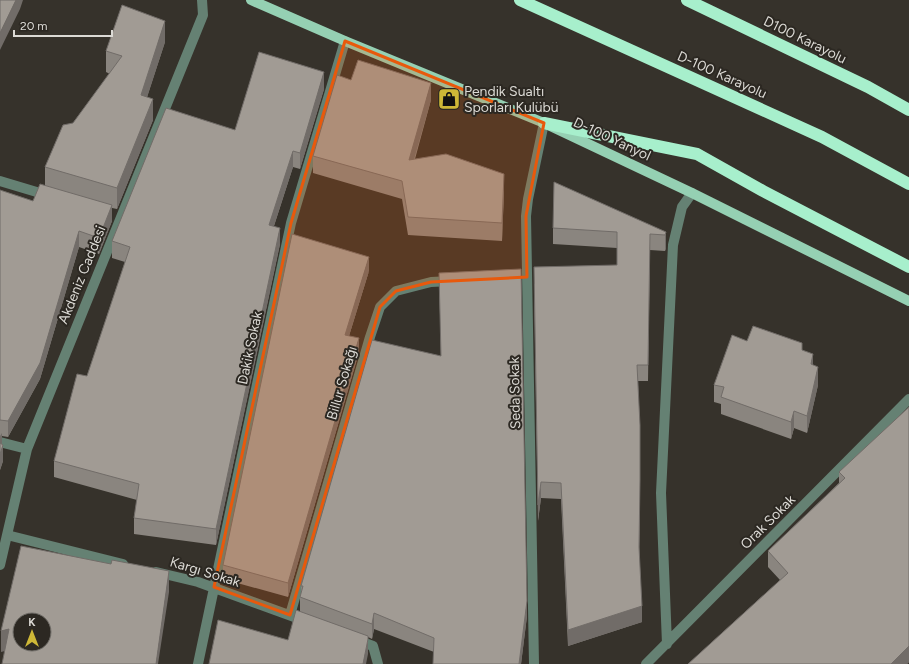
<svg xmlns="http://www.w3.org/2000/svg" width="909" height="664" font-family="Figtree,sans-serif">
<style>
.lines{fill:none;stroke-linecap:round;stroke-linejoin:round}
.minor{stroke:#658173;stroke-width:10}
.major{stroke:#95d0b3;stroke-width:10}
.highway{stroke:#a7efcc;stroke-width:12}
.wall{fill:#8a857f}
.shaded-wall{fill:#716c68}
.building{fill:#a19b94;stroke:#716c68;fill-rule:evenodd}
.marked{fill:#e8590c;fill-opacity:0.2;stroke:#e8590c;stroke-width:3;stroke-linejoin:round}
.labels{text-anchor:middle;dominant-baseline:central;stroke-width:4;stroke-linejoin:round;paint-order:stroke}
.street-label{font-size:14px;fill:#dcdad5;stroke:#2c2822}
.poi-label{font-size:14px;fill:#dcdad5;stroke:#2c2822;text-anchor:start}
</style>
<rect width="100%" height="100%" fill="#36322b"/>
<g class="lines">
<!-- minor -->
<path class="minor" d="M0 181 50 196
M0 442 27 449
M7 535 123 564
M0 565 27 449 203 15 202 0
M156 572 198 582 297 618
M290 615 370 337 380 307 396 291 431 282 451 281
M357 640 373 646 378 664
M667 644 661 493 673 245 682 207 692 193
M198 664 291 223 345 41
M534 664 526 216 528 199 544 123
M646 664 909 399"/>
<!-- major -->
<path class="major" d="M251 0 345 41 544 123 692 193 909 301"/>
<!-- highway -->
<path class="highway" d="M520 0 822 137 909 184
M687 0 868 87 909 110
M544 123 697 154 763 191 909 267"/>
</g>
<!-- wall -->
<path class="wall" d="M165 42 147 97 153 120 117 209 112 208V221L99 254 79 247 40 379 8 437 2 436V444L3 461 0 470V190L33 201 45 185V167L73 123 110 74 106 72V51Z
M351 80 431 100 415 159 504 191 502 241 408 235 402 199 313 173V156Z
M324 89 300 169 293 167 274 226 280 244 216 545 134 534V518L137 500 54 477V461L87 376 125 262 112 258V241L235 130Z
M553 228 666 232V248L665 251 650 250 648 381H638L640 496 639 553 642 622 568 646 561 499 541 498 538 521 534 284 617 265V248L553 244Z
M369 271 349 336 359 352 288 597 223 579V565Z
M439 273 527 616 521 664H433L434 652 374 629 372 639 368 637V654L288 640 300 611V597L301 594V586L441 356Z
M747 341 802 350 813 365 818 385 807 433 794 428 791 439 721 414V404L714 402V385Z
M909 407V662L907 664H688L780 580 768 567V551L839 483V472Z"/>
<!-- shaded-wall -->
<path class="shaded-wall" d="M16 0H23L20 9 0 50V33Z
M165 21V42L141 116V95Z
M324 72V89L300 169V153Z
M431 83V100L409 177V160Z
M153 99V120L117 209V188Z
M293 151V167L269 241V225Z
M504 174V191L502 241V223Z
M112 205V221L99 254V238Z
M280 228V244L216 545V529Z
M79 231V247L40 379 8 437V421Z
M666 232V248L665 251V235Z
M369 257V271L345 349V335Z
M359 338V352L288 597V583Z
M813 354V372L811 364Z
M818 367V385L807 433V416Z
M794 411V428L791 439V422Z
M2 433V449L0 452V436Z
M3 445V461L0 470V454Z
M640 480V496L639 563V547Z
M541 482V498L538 521V505Z
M169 571V592L158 664H156Z
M527 601V616L521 664H519Z
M642 606V622L568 646V630Z
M374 613V629L372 639V624Z
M9 629V650L1 652V631Z
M368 639V654L366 664H363Z
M909 646V662L907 664H891Z"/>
<!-- building -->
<path class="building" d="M0 0H16L0 33Z
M122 5 165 21 141 95 153 99 117 188 45 167 63 125 73 123 122 56 106 51Z
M259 52 324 72 300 153 293 151 269 225 280 228 216 529 134 518 139 484 54 461 77 374 87 376 130 247 112 241 166 108 235 130Z
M358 60 431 83 409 160 446 154 504 174 502 223 408 217 402 181 313 156 337 75 351 80Z
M554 182 666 232 665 235 650 234 648 365H637L640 425V480L639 547 642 606 568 630 561 483 541 482 538 505 534 267 617 265V232L553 228Z
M40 184 112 205 99 238 79 231 40 363 8 421 0 420V190L33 201Z
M292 234 369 257 345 335 359 338 288 583 223 565Z
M521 269 527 601 519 664H433L434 638 374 613 372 624 300 597 303 586H301L372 340 441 356 439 273Z
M753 326 802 343V350L813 354 811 364 818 367 807 416 794 411 791 422 721 397 724 387 714 385 732 335 747 341Z
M909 407V646L891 664H688L788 573 768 551 845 478 839 472Z
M0 443 3 445 0 454Z
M21 546 111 564 112 560 169 571 156 664H2L9 629 1 631ZM20 620H44V644H20Z
M296 610 368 636V639L363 664H209L218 620 288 640Z"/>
<!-- marked area -->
<path class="marked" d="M345 41 544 123 526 216 527 277 431 282 396 291 380 307 290 615 214 587 291 223Z"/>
<!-- icons -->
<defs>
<g id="shop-square" transform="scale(1.15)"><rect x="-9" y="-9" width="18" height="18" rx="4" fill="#ceb837" stroke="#2c2822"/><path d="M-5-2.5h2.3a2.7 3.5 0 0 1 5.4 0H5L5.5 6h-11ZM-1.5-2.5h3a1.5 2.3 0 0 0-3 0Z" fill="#111"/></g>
</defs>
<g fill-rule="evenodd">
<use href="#shop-square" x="449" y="99"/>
</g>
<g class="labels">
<!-- street labels -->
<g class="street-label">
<text transform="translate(805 40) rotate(26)">D100 Karayolu</text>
<text transform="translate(722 75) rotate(24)">D-100 Karayolu</text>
<text transform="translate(612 139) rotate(25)">D-100 Yanyol</text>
<text transform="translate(82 275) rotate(-68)">Akdeniz Caddesi</text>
<text transform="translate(250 348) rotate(-78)">Dakik Sokak</text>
<text transform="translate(342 383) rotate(-74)">Billur Sokağı</text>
<text transform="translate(515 393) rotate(-91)">Seda Sokak</text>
<text transform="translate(768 522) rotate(-45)">Orak Sokak</text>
<text transform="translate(205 572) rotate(17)">Kargı Sokak</text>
</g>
<!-- poi labels -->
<g class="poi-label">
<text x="464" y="91">Pendik Sualtı<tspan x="464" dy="16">Sporları Kulübü</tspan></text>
</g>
</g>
<!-- north arrow -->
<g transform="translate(32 632)"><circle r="19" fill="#2c2822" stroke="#726f6a"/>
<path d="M0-3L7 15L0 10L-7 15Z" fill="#ceb837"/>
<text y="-6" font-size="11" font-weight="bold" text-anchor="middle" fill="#dcdad5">K</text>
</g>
<!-- scale -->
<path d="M14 30v6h98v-6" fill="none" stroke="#dcdad5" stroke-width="2"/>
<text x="20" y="30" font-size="12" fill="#dcdad5" stroke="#2c2822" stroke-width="3" paint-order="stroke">20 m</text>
</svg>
